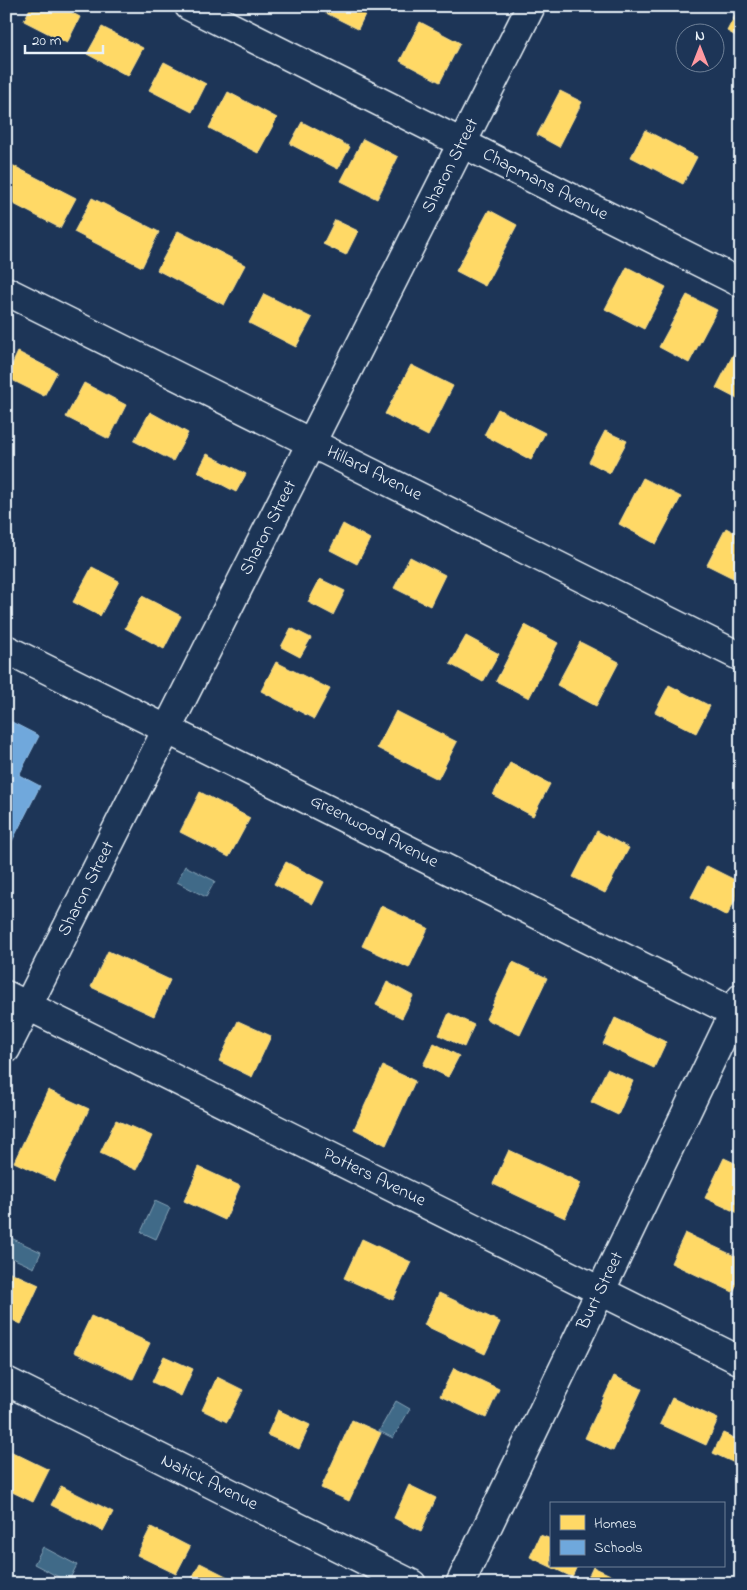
<svg xmlns="http://www.w3.org/2000/svg" width="747" height="1590" font-family="'Indie Flower',sans-serif">
<style>
.water{fill:#416b88;stroke:#84a1b5}
.homes{fill:#ffd966;stroke:#f8e092}
.schools{fill:#6fa8dc;stroke:#93bee4}
.lines{fill:none;stroke-linecap:round;stroke-linejoin:round}
.street-casing{stroke:#e8f1f8;stroke-width:31}
.street{stroke:#1d3557;stroke-width:28}
.labels{text-anchor:middle;dominant-baseline:central;stroke-width:5;stroke-linejoin:round;paint-order:stroke}
.street-label{font-size:18px;fill:#e8f1f8;stroke:#1d3557}
</style>
<rect width="100%" height="100%" fill="#1d3557"/>
<filter id="ink" filterUnits="userSpaceOnUse"><feTurbulence type="fractalNoise" baseFrequency=".02" numOctaves="2"/><feDisplacementMap in="SourceGraphic" scale="10" xChannelSelector="R" yChannelSelector="G"/><feConvolveMatrix kernelMatrix="1 2 1 2 8 2 1 2 1" color-interpolation-filters="sRGB"/></filter>
<g filter="url(#ink)">
<!-- water -->
<path class="water" d="M185 866 215 881 206 897 177 882Z
M155 1201 170 1208 156 1239 141 1232Z
M9 1237 41 1252 34 1268 6 1255V1243Z
M396 1401 410 1409 393 1438 379 1431Z
M43 1547 77 1565 68 1582 34 1564Z"/>
<!-- homes -->
<path class="homes" d="M31 6H59L80 17 67 43 24 21Z
M322 6H369L358 29 320 10Z
M740 6 741 7V39L727 31Z
M420 22 460 43 440 82 400 61Z
M102 27 143 48 128 76 87 54Z
M164 62 206 84 192 112 149 90Z
M560 91 582 102 559 147 537 135Z
M228 92 277 118 258 153 209 128Z
M302 122 350 147 338 169 290 144Z
M645 130 697 157 683 184 631 157Z
M363 139 398 157 377 199 341 181Z
M6 162 76 198 60 228 6 200Z
M92 198 159 232 142 267 74 232Z
M489 210 517 225 485 286 456 271Z
M335 220 358 231 346 255 323 244Z
M178 231 245 265 224 305 157 270Z
M627 267 666 287 644 329 605 309Z
M264 294 312 318 296 347 249 323Z
M687 295 717 310 689 363 659 347Z
M741 339V401L716 388Z
M18 352 57 372 44 396 6 377Z
M411 365 453 386 428 436 385 414Z
M84 383 126 405 109 439 66 417Z
M498 409 545 433 531 460 484 435Z
M150 412 188 433 173 461 134 441Z
M605 431 627 441 610 473 589 462Z
M207 454 246 474 236 492 198 472Z
M643 478 681 497 656 544 619 524Z
M343 524 370 539 357 564 330 550Z
M726 528 741 536V582L707 565Z
M410 557 445 575 430 606 394 588Z
M92 567 119 581 100 616 73 602Z
M320 579 345 591 333 615 308 602Z
M142 596 181 616 164 649 125 628Z
M525 625 558 643 529 698 496 681Z
M291 628 311 638 300 657 281 647Z
M466 636 499 654 483 682 450 664Z
M580 642 619 662 596 706 557 685Z
M276 662 330 689 314 719 261 691Z
M669 685 710 706 696 733 655 712Z
M396 711 457 742 438 779 377 748Z
M510 763 550 784 533 816 493 795Z
M200 792 250 818 229 857 180 832Z
M597 831 629 848 605 893 573 877Z
M286 862 324 882 313 904 274 884Z
M707 866 741 883V888L727 916 691 897Z
M381 906 428 928 409 968 362 946Z
M108 951 170 980 154 1016 91 987Z
M513 962 547 978 520 1035 486 1019Z
M387 982 413 996 402 1018 376 1005Z
M449 1013 474 1025 464 1047 439 1035Z
M615 1018 666 1042 654 1068 603 1044Z
M238 1021 271 1036 252 1077 219 1061Z
M434 1043 459 1056 448 1077 423 1065Z
M383 1066 415 1081 386 1145 354 1129Z
M607 1069 633 1081 618 1115 591 1102Z
M48 1090 89 1109 55 1181 14 1162Z
M116 1120 152 1136 136 1170 100 1153Z
M509 1150 581 1183 565 1218 493 1184Z
M724 1158 741 1166V1206L738 1213 705 1198Z
M199 1167 240 1186 225 1220 184 1201Z
M685 1233 741 1259V1275L733 1292 671 1263Z
M362 1239 411 1262 393 1300 344 1278Z
M6 1270 39 1285 21 1324 6 1317Z
M439 1293 500 1322 485 1354 424 1325Z
M91 1316 150 1343 133 1379 74 1352Z
M164 1356 193 1369 181 1396 152 1382Z
M454 1368 499 1389 486 1418 440 1396Z
M614 1376 642 1389 613 1451 585 1438Z
M217 1377 243 1390 227 1422 202 1410Z
M672 1398 718 1419 706 1445 660 1424Z
M278 1410 310 1425 299 1449 267 1435Z
M352 1420 381 1433 349 1501 321 1488Z
M723 1433 741 1441V1466L713 1453Z
M6 1449 49 1470 33 1502 6 1489Z
M409 1485 436 1498 421 1531 394 1518Z
M61 1486 113 1512 103 1531 51 1505Z
M151 1527 190 1547 176 1574 137 1555Z
M540 1535 551 1539V1566H577L572 1577 530 1557Z
M200 1563 240 1583 189 1584Z
M593 1567 630 1584H585Z"/>
<!-- schools -->
<path class="schools" d="M6 719 39 736 19 775 40 786 6 853Z"/>
<g class="lines">
<!-- street casing -->
<g class="street-casing">
<path id="street" d="M189 6 741 283
M6 291 741 657
M6 649 741 1016
M6 995 741 1361
M6 1049 531 6
M6 1381 412 1584
M460 1584 741 998"/>
</g>
<!-- street -->
<use href="#street" class="street"/>
</g>
</g>
<g class="labels">
<!-- street labels -->
<g class="street-label">
<text transform="translate(451 166) rotate(-63)">Sharon Street</text>
<text transform="translate(545 185) rotate(27)">Chapmans Avenue</text>
<text transform="translate(374 474) rotate(26)">Hillard Avenue</text>
<text transform="translate(269 528) rotate(-63)">Sharon Street</text>
<text transform="translate(374 832) rotate(27)">Greenwood Avenue</text>
<text transform="translate(87 889) rotate(-63)">Sharon Street</text>
<text transform="translate(374 1178) rotate(26)">Potters Avenue</text>
<text transform="translate(601 1291) rotate(-64)">Burt Street</text>
<text transform="translate(209 1483) rotate(26)">Natick Avenue</text>
</g>
</g>
<!-- margin -->
<rect width="747" height="1590" fill="none" stroke="#1d3557" stroke-width="25"/>
<rect x="12" y="12" width="722" height="1565" fill="none" stroke="#e8f1f8" stroke-width="2" filter="url(#ink)"/>
<!-- legend -->
<rect x="550" y="1502" width="175" height="65" fill="#1d3557" stroke="#6e8097"/>
<rect x="560" y="1515" width="25" height="15" fill="#ffd966" stroke="#6e8097"/>
<text x="594" y="1528" font-size="15" fill="#e8f1f8">Homes</text>
<rect x="560" y="1540" width="25" height="15" fill="#6fa8dc" stroke="#6e8097"/>
<text x="594" y="1552" font-size="15" fill="#e8f1f8">Schools</text>
<!-- north arrow -->
<g transform="translate(700 48)"><circle r="24" fill="#1d3557" stroke="#6e8097"/>
<path d="M0-4L9 19L0 12L-9 19Z" fill="#ff9aa2"/>
<text y="-8" font-size="14" font-weight="bold" text-anchor="middle" fill="#e8f1f8">N</text>
</g>
<!-- scale -->
<path d="M25 45v8h78v-8" fill="none" stroke="#e8f1f8" stroke-width="2.5"/>
<text x="32" y="45" font-size="15" fill="#e8f1f8" stroke="#1d3557" stroke-width="4" paint-order="stroke">20 m</text>
</svg>
